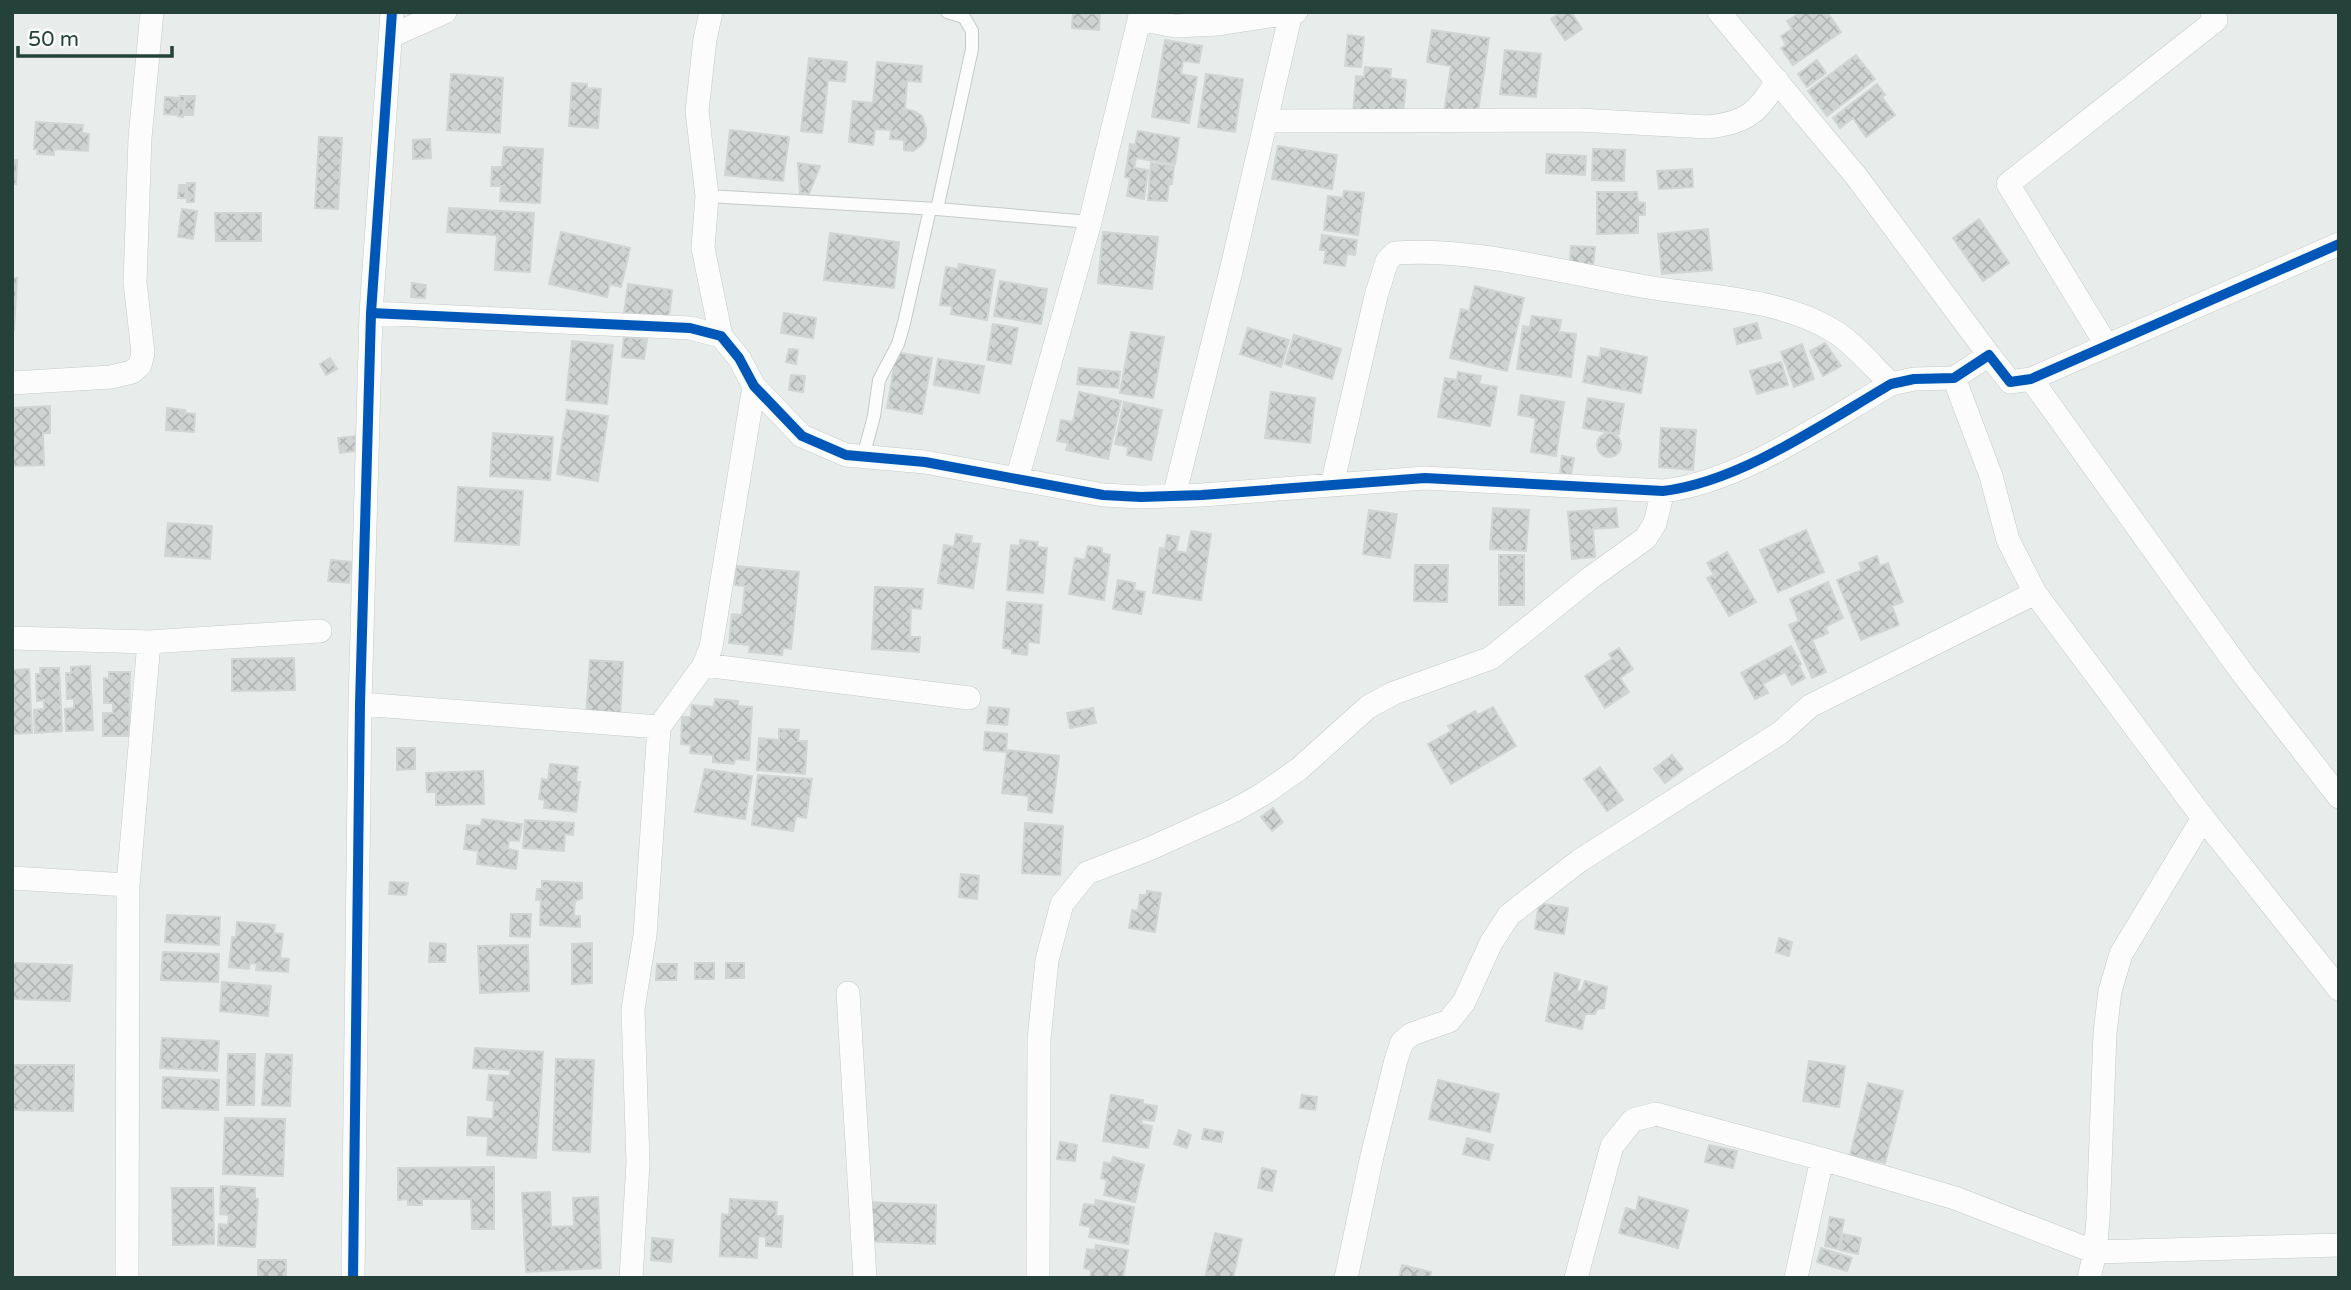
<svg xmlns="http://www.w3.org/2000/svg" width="2351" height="1290" font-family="'Varela Round',sans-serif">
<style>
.building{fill:url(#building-cross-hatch);stroke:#d1d6d4;stroke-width:2}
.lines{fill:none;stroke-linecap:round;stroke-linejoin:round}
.service-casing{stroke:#c5cac8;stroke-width:14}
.minor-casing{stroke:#c5cac8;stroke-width:24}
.service{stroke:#fcfcfc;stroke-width:12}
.minor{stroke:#fcfcfc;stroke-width:23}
.cycleway-casing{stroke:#f7fbf9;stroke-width:15}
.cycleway{stroke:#0057b8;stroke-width:10}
</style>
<defs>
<pattern id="building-cross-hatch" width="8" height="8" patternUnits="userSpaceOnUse" patternTransform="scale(1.75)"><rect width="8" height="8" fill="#cfd4d2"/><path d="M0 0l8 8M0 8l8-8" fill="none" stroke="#b2b7b5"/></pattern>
</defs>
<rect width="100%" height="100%" fill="#e8edeb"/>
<!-- building -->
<path class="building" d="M1073 12H1100L1099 30 1072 28Z
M1561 12H1571L1582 29 1565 40 1551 19Z
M1801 12H1827L1841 32 1793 65 1781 48 1786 45 1781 36 1792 29 1787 21Z
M1432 30 1489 38 1477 118 1444 113 1451 66 1427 62Z
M1348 35 1364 37 1361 67 1345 66Z
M1165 40 1202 46 1199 63 1183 61 1181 74 1197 77 1189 123 1152 117Z
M1505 50 1541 54 1536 97 1500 94Z
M1856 55 1875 79 1827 116 1808 91Z
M809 58 847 62 845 82 828 80 822 133 801 131Z
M1817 60 1826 73 1807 87 1798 74Z
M877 62 922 66 921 82 907 81 905 109 914 111 922 116 926 129V138L922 144 913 151 904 150V140L890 139 891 130 875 129 873 145 849 142 853 101 873 103Z
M1365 67 1391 69 1390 78 1406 80 1403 117 1353 113 1356 76 1364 77Z
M451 74 503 78 500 133 447 130Z
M1206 74 1243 79 1235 132 1198 127Z
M572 83 587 84V88L601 89 598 128 569 126Z
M1877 84 1885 95 1882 97 1895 115 1866 137 1853 118 1840 128 1833 118Z
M180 96H185L183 117 178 116Z
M186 96H195L193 115H184Z
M165 97 179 98 178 115 164 114Z
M36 122 83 125 82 133 89 134 88 151 54 149V155L37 154 38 149H34Z
M730 130 789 137 783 181 725 175Z
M1138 131 1179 138 1175 164 1136 158 1134 168 1148 170 1144 199 1127 196 1130 178 1125 177 1130 144 1135 145Z
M319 137 342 138 338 209 315 208Z
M430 139 431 158 413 159V140Z
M1278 146 1337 155 1332 189 1272 179Z
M504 147 543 149 540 203 500 201 501 186H491L492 167H502Z
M1593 149 1625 150 1624 181 1592 180Z
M1547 154 1586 156 1585 175 1546 173Z
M12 160H17L16 184H12Z
M798 163 820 166 809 194 800 193Z
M1151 163 1174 166 1172 184H1169L1167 201 1148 200Z
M1692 169 1693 187 1659 189 1657 171Z
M187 183H195L194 202H187Z
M179 185H186L185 198H178Z
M1344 191 1364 193 1358 235 1324 230 1328 196 1343 198Z
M1597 192H1637L1638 202 1645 203V215H1638V233L1597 234Z
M449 208 534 213 530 272 495 270 497 235 447 232Z
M182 209 197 211 193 239 178 237Z
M215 213H261V241H216Z
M1979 219 2009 263 1983 281 1953 238Z
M1708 229 1712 270 1662 274 1658 234Z
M561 232 630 248 621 287 610 284 607 297 549 284Z
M1103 232 1158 237 1152 289 1098 283Z
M830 233 899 242 894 288 824 280Z
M1322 235 1357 240 1355 255 1347 254 1345 266 1324 263 1326 250H1320Z
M1571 246 1595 247 1593 267 1570 265Z
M959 264 995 270 987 320 951 314 952 306 940 305 946 267 958 269Z
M12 278H17L14 330H12Z
M1000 281 1047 289 1041 324 994 316Z
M412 283 426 285 425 298 411 297Z
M628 284 672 290 669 317 624 313Z
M1475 286 1524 298 1507 371 1450 358 1461 309 1469 311Z
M784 313 816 318 813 338 781 333Z
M1532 316 1561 320 1559 332 1576 334 1571 377 1517 369 1523 326 1530 327Z
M1757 323 1761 338 1737 344 1734 329Z
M993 324 1018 328 1011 364 987 360Z
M1248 328 1289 340 1281 367 1240 354Z
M1131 332 1164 337 1153 398 1120 393Z
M1294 335 1341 349 1332 379 1285 364Z
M624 337 647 339 644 359 622 357Z
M572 341 613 345 607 404 566 400Z
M1825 343 1841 366 1823 376 1810 351Z
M1802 344 1814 379 1794 387 1781 352Z
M1601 348 1647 357 1641 393 1583 382 1588 356 1600 358Z
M789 349 798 350 796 364 786 362Z
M894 352 932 358 922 414 887 408 894 367 891 366Z
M330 358 337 369 326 375 320 364Z
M938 359 984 366 979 393 934 385Z
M1781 362 1788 385 1757 394 1750 371Z
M1079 368 1120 372 1118 388 1077 384Z
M1458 372 1481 376 1479 384 1497 387 1490 426 1438 417 1445 378 1457 380Z
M791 375 805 376 803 392 789 390Z
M1079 392 1121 401 1108 459 1066 450 1068 443 1057 441 1061 420 1073 422Z
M1271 392 1315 398 1310 443 1265 438Z
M1521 395 1564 402 1556 456 1531 452 1536 418 1518 415Z
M1588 398 1624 404 1619 434 1583 428Z
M1124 402 1162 410 1151 460 1127 455 1128 447 1115 444Z
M50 406V433H43L44 465 12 466V408Z
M167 408 185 410V413L195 414 194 432 166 430Z
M567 410 608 416 598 481 557 474Z
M1661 428 1696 430 1693 470 1659 467Z
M1597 445a12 12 0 1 1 24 0a12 12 0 1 1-24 0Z
M493 433 553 437 550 480 490 476Z
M355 436 357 451 340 453 338 438Z
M1562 456 1574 458 1571 475 1560 474Z
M458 487 523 491 519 545 455 541Z
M1493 508 1529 510 1526 551 1490 549Z
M1616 508 1618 527 1593 529 1595 557 1572 559 1568 512Z
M1369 510 1397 514 1390 558 1363 554Z
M168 523 212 526 210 559 165 556Z
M1806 530 1824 572 1778 592 1760 550Z
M1191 531 1211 534 1201 600 1153 593 1160 548 1165 549 1167 535 1179 537 1176 551 1187 553Z
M956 534 972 536 971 543 980 544 973 588 938 583 944 545 954 547Z
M1020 540 1038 542 1037 547 1047 548 1043 593 1007 590 1011 545 1020 546Z
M1088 546 1102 548V553L1110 555 1104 600 1069 594 1075 558 1085 560Z
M1727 552 1756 602 1729 616 1707 578 1714 575 1707 563Z
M1499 555H1524V605H1499Z
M1877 556 1880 566 1888 563 1903 602 1892 606 1899 625 1861 640 1837 580 1862 570 1859 563Z
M331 560 352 562 349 583 328 581Z
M1415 565H1448L1447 602 1414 601Z
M736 566 799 572 791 649 783 648 782 655 749 652 750 645 729 643 732 614 742 615 745 586 735 585Z
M1118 580 1135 583 1134 590 1145 592 1141 614 1113 609Z
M1828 582 1843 618 1825 627 1828 633 1812 640 1826 672 1812 678 1789 625 1799 621 1790 599Z
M875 587 923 589 921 609 911 608 910 637H920L919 652 872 649Z
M1007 602 1042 605 1039 643 1028 642 1027 655 1012 653V649L1003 648Z
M1791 646 1801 664 1799 666 1805 678 1792 685 1785 672 1763 684 1768 693 1755 699 1741 673Z
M1619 648 1633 669 1620 678 1629 692 1605 708 1585 676 1612 659 1609 654Z
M294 658 295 690 232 691V659Z
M590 660 623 662 620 719 586 717Z
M90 666 93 730 66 731 65 709 74 708V699H67L66 673H71V667Z
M40 668H59L62 731 35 733 34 710 44 709V700L37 701 36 674H41Z
M29 669 32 733 12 734V711H14L12 670Z
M109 672H130L129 736H103V713H113V703H104V678L109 679Z
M715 699 738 701V706L752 707 749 760 735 759 734 764 713 762V755L690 753 691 745 681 744 682 717H691L692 705 714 707Z
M989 707 1009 709 1007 725 987 723Z
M1493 707 1516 746 1451 784 1428 744 1451 731 1448 726 1475 711 1478 715Z
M1093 708 1096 723 1070 728 1067 713Z
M779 729 799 730 798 741H807L805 774 757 770 759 738 779 740Z
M985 732 1007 734 1006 752 984 750Z
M397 748H415V769L397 770Z
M1007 750 1059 756 1052 813 1028 810 1029 796 1002 793Z
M1672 755 1683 769 1665 783 1654 769Z
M550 764 578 767 576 782H580L576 812 544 808 545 800 539 799 542 779 548 780Z
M1600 767 1623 800 1607 811 1584 779Z
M705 769 752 776 745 819 695 812Z
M483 771 484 804 436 805V792H427L426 773Z
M758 775 812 779 806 818 796 816 793 831 752 825Z
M1273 808 1283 822 1272 831 1261 817Z
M482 819 522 824 519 841 509 840 508 849 518 851 516 869 477 864 478 851 464 849 467 825 481 826Z
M525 820 574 823 573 835 565 834 564 851 523 848Z
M1025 823 1063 826 1060 875 1022 873Z
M961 874 979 876 977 899 959 897Z
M542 881 582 883V898L575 901 574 916H580V927L540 925 541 900H536L537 889H542Z
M390 882 408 883 406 895 389 894Z
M1147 891 1161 893 1155 932 1129 928 1132 910 1138 911 1140 895H1147Z
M1539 903 1568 908 1564 934 1535 929Z
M511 914H531L530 937 510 936Z
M167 915 220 917 219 945 165 942Z
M237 922 275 925 274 933 283 934 280 958 289 959 288 972 256 970 257 964 250 963 249 969 229 967 232 937H236Z
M1779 938 1792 942 1789 956 1776 952Z
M430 943 446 944 445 962H429Z
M592 943V983L572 984V944Z
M528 945 529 991 480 993 478 946Z
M163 952 219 954 218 982 161 980Z
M12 963 72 965 70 1001 12 999Z
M695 963H714V979H695Z
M726 963H744V978H726Z
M657 964H677L676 980H656Z
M1555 973 1580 980 1577 991 1581 992 1585 981 1607 987 1604 1008 1597 1009 1595 1014H1585L1582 1029 1546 1021Z
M222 982 271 986 268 1016 220 1011Z
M162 1038 219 1041 217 1071 160 1068Z
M475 1048 543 1052 536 1158 487 1155 488 1136 467 1135 468 1117 493 1119 494 1101 487 1100 489 1075 510 1076V1070L473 1068Z
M228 1054H255L254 1105H227Z
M266 1054 292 1055 290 1106 262 1105Z
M556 1059 594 1060 590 1152 553 1150Z
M1809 1061 1845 1066 1839 1107 1803 1101Z
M12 1065H74L73 1111 12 1110Z
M163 1077 219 1080 218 1110 162 1108Z
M1438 1080 1499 1094 1490 1132 1429 1119Z
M1868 1083 1903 1091 1885 1163 1850 1155Z
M1111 1095 1143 1100V1104L1157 1106 1154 1121 1142 1119 1141 1124 1152 1126 1148 1148 1103 1141Z
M1302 1095 1317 1097 1315 1110 1300 1108Z
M225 1118 285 1119 283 1176 223 1174Z
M1204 1129 1223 1132 1221 1142 1202 1139Z
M1179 1130 1191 1135 1187 1148 1174 1144Z
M1467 1138 1493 1145 1489 1160 1463 1154Z
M1060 1142 1077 1145 1075 1161 1057 1159Z
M1709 1145 1737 1151 1733 1168 1705 1162Z
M1113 1157 1144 1165 1135 1202 1104 1195 1107 1180 1101 1178 1104 1162 1111 1164Z
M494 1167V1229H472L471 1199H422V1205H408V1199L398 1200V1168Z
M1262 1168 1276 1171 1272 1191 1258 1188Z
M221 1186 255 1188V1199H258L255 1247 218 1245 219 1224 228 1225 229 1215 220 1214Z
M172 1188H213L214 1244 173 1245Z
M550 1192 551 1227 574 1226 573 1198 598 1197 601 1268 526 1272 522 1193Z
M1639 1197 1688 1210 1678 1248 1619 1233 1626 1208 1636 1211Z
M730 1199 777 1202 776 1216H783L781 1247 766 1246V1237L758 1236 757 1258 720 1256 722 1214 729 1215Z
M1096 1200 1134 1207 1128 1244 1089 1237 1091 1227 1080 1225 1084 1204 1095 1205Z
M866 1202 936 1205 935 1244 864 1241Z
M1830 1217 1844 1220 1838 1249 1825 1246Z
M1215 1233 1242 1239 1233 1278H1205Z
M1843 1234 1861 1238 1858 1254 1840 1250Z
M652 1238 673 1240 671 1262 651 1260Z
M1096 1245 1128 1250 1123 1278H1090L1091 1270 1084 1268 1087 1249 1095 1250Z
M1821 1248 1852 1258 1847 1271 1817 1262Z
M258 1260H286V1278H258Z
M1402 1265 1431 1272 1430 1278H1399Z"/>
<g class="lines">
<!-- service casing -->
<g class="service-casing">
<path id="service" d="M707 196 937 209 1090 222
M937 209 972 49V31L964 17 947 12
M863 457 874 416 879 380 898 344 904 323 930 209"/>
</g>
<!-- minor casing -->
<g class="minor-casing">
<path id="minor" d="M711 12 705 39 697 111 707 196 703 248 721 336
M1719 12 1856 176 1989 355
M1139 19 1175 26 1218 24 1296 12
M391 36 445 12
M1266 121 1579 120 1708 127C1745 123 1759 113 1777 80
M371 313 690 328 721 336 739 358 754 386 802 436 846 455 925 462 1103 495 1141 497 1202 495 1425 478 1663 491C1740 482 1824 423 1891 384L1914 379 1954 378 1989 355 2010 382 2031 379 2339 244
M2107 346 2008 184 2216 20 2212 12
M1954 378 1991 476 2008 540 2035 593 2203 818 2339 989
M2031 379 2243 674 2339 797
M12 383 111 377 132 372 140 365 143 353 135 282 140 138 152 12
M1017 479 1090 222 1141 12
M1332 485 1376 296 1387 261 1395 253C1475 247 1567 274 1647 287 1708 297 1778 298 1832 330 1851 340 1875 369 1891 384
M1174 496 1231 271 1291 13
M12 638 149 642 320 631
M704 665 969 698
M360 704 659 727
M12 878 128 885
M848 993 865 1278
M127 1278 128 885 149 642
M353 1278 360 704 371 313 392 12
M631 1278 638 1163 633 1009 645 935 659 727 704 665 711 647 754 386
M1038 1278 1039 1040 1047 960 1062 904 1087 873 1149 849 1235 810 1263 794 1299 769 1368 707 1394 693 1491 658 1589 579 1646 538 1655 523 1663 491
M1346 1278 1372 1156 1396 1060 1402 1042 1412 1034 1449 1021 1464 1002 1491 943 1509 915 1579 861 1780 733 1810 706 2035 593
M1576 1278 1612 1146 1633 1120 1656 1114 1822 1159 1955 1198 2095 1252 2339 1245
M1796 1278 1822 1159
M2089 1278 2095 1252 2098 1220 2105 1033 2110 991 2121 954 2203 818"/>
</g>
<!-- service -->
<use href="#service" class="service"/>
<!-- minor -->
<use href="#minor" class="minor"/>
<!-- cycleway casing -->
<g class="cycleway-casing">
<path id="cycleway" d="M371 313 690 328 721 336 739 358 754 386 802 436 846 455 925 462 1103 495 1141 497 1202 495 1425 478 1663 491C1740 482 1824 423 1891 384L1914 379 1954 378 1989 355 2010 382 2031 379 2339 244
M353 1278 360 704 371 313 392 12"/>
</g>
<!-- cycleway -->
<use href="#cycleway" class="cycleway"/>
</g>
<!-- border -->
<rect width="2351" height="1290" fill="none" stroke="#24423a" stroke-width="28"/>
<!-- scale -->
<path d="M18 46v10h154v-10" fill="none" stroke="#24423a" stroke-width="3.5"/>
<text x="28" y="46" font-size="21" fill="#24423a" stroke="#f7fbf9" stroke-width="5" paint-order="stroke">50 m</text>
</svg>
